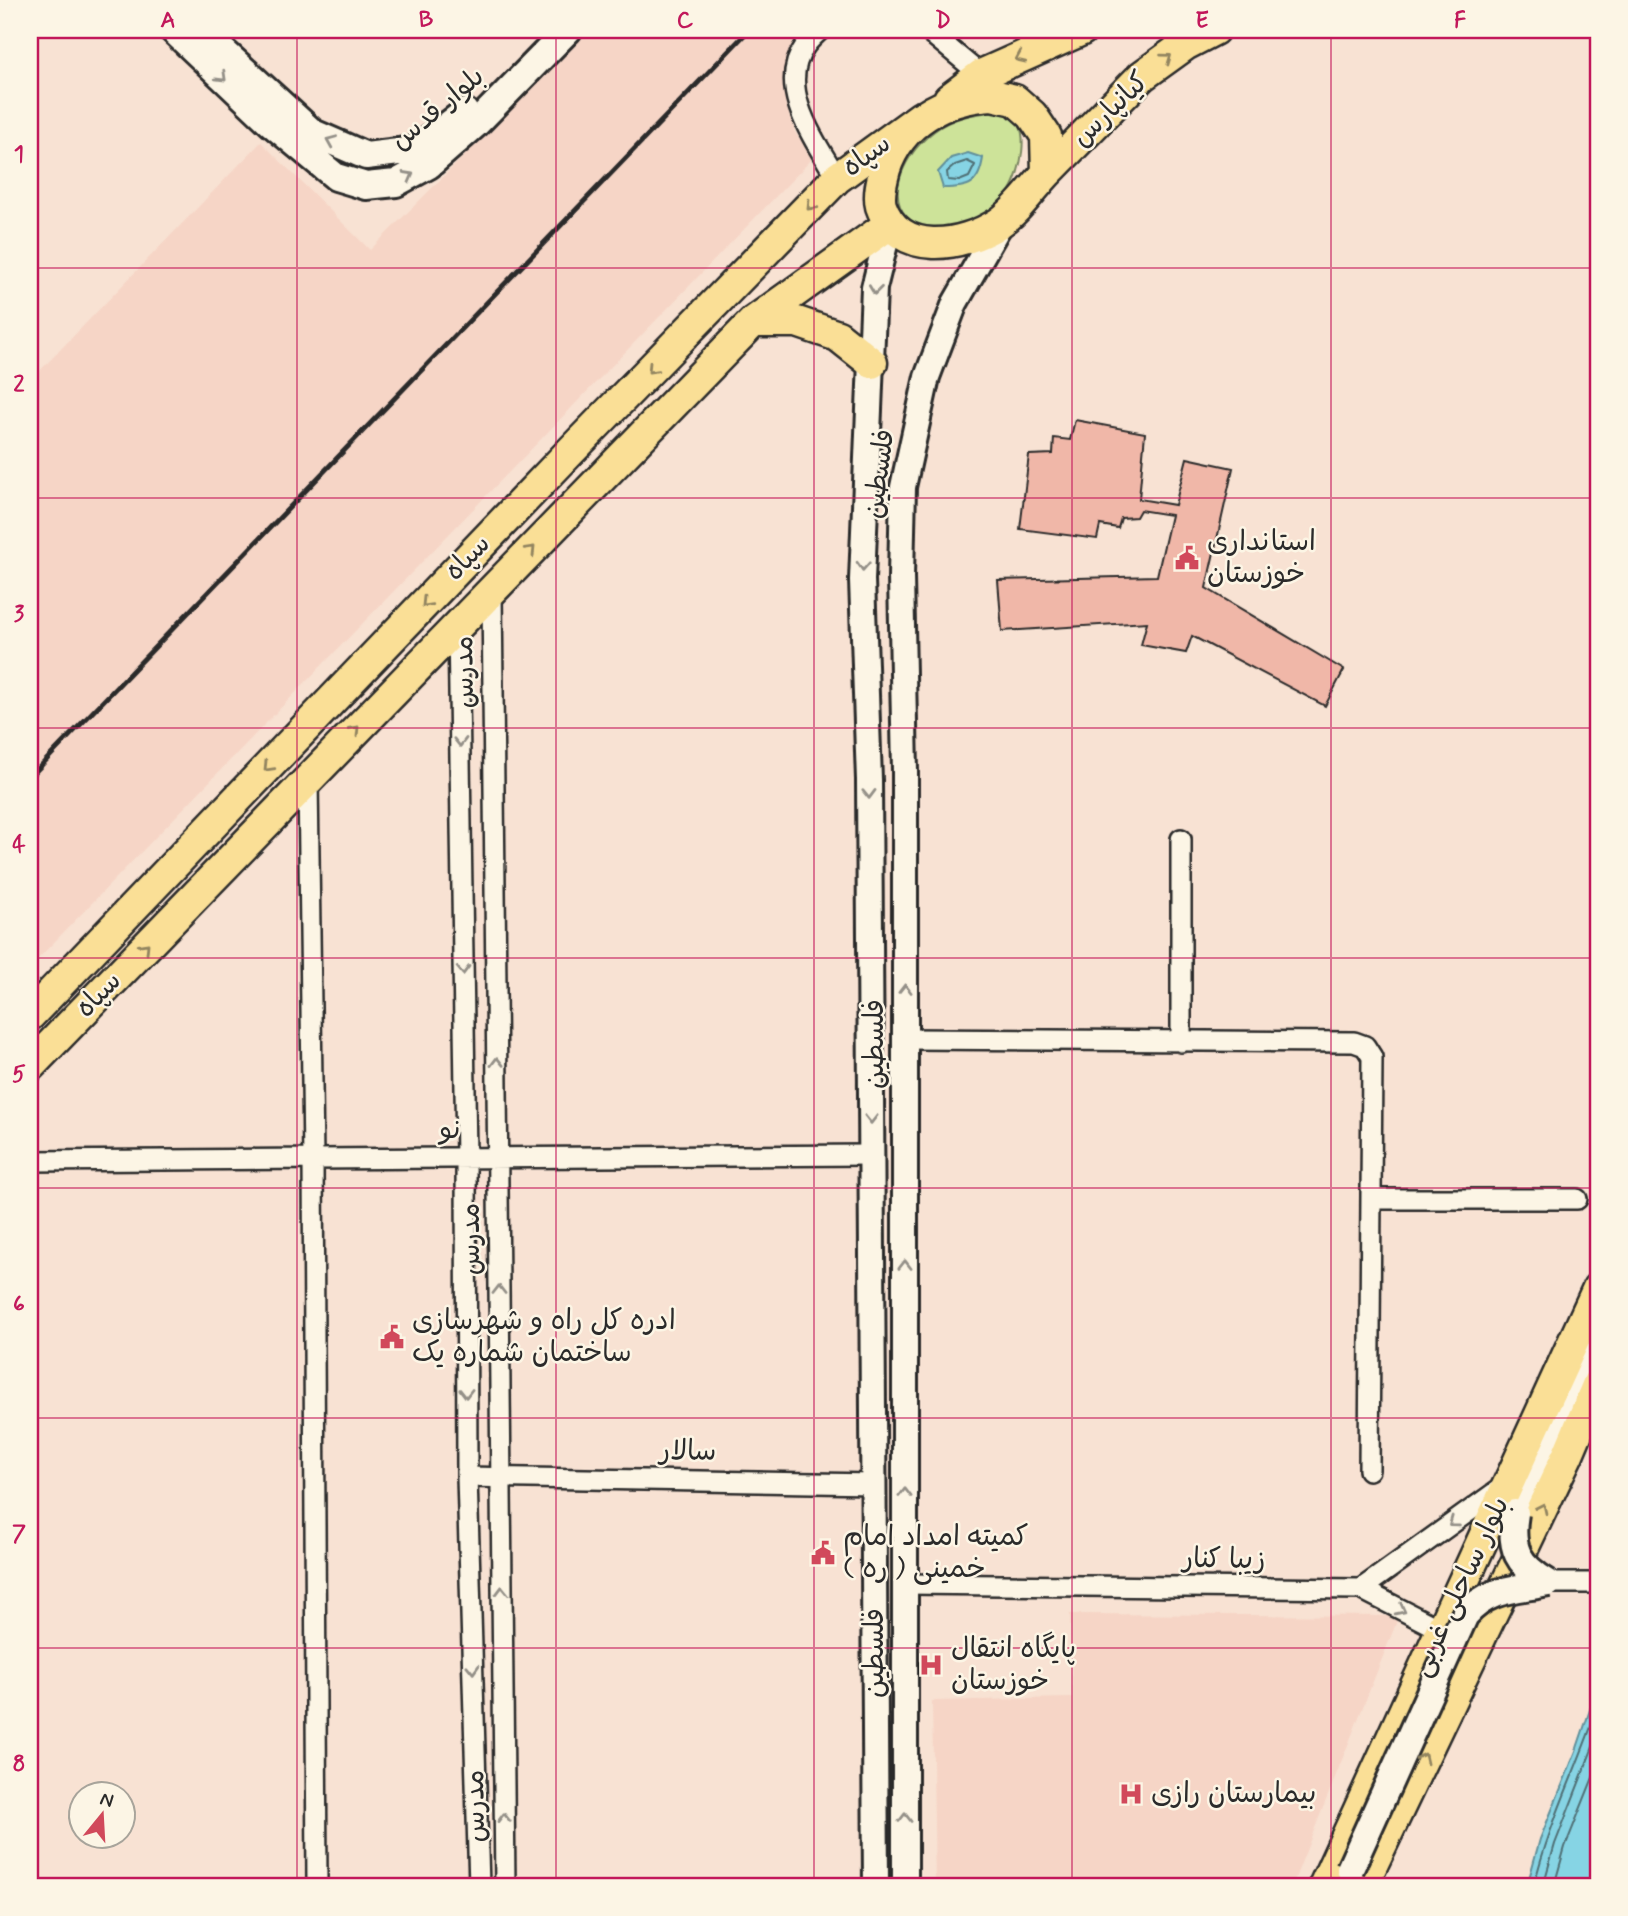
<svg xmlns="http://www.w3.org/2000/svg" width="1628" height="1916" font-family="Mynerve,'Playpen Sans Arabic',sans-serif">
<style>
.built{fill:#f6d5c6}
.green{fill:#cde399;stroke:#7c8762;stroke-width:2}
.water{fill:#86d4e4;stroke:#62909a;stroke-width:2}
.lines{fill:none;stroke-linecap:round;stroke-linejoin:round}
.shore{stroke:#4f6f75;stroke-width:2}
.building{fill:#f0b7a8;stroke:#2b2b2b;stroke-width:2}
.minor-casing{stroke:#2b2b2b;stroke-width:24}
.tertiary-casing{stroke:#2b2b2b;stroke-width:30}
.secondary-casing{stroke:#2b2b2b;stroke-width:32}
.primary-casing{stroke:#2b2b2b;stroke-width:35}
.minor{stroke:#fcf5e5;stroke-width:19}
.tertiary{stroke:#fcf5e5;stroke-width:24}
.secondary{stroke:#fcf5e5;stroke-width:26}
.primary{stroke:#fadf96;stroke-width:30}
.rail{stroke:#2b2b2b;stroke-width:5}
.secondary-bridge-casing{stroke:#2b2b2b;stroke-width:32;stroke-linecap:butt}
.secondary-bridge{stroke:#fcf5e5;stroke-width:26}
.oneway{stroke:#928560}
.oneway2{stroke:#949088}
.grid{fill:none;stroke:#c2185b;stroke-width:2;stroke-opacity:0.55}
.labels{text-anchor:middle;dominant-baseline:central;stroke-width:5;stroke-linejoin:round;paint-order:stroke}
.street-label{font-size:28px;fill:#2b2b2b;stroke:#fcf5e5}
.poi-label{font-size:28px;fill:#2b2b2b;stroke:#fcf5e5;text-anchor:start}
.neatline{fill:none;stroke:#c2185b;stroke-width:2.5}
.grid-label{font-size:23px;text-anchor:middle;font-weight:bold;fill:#c2185b}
</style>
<rect width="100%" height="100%" fill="#f8e2d3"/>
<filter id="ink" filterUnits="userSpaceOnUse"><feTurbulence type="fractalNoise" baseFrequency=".0143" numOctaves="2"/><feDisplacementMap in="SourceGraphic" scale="14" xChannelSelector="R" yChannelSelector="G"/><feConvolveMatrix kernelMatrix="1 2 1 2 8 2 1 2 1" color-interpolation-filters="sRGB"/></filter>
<g filter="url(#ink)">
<!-- built -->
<path class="built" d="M590 30H804L796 39 786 69 785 102 795 132 813 158 30 967V381L261 142 370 250Z
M1070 1614 1399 1616 1292 1886H935L932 1701 1072 1698Z"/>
<!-- green -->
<path class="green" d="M990 112C996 113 1006 113 1011 116 1032 128 1020 174 1010 190 997 211 965 232 939 230 879 224 893 167 927 137 945 120 966 115 990 112Z"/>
<!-- water -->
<path class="water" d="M968 153 983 158C979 185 969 188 943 188L938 172 951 158Z
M1598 1686V1886H1527L1540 1839 1576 1751Z"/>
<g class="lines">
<!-- shore -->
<path class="shore" d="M967 161 975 165 969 177 959 181 948 180 947 172 955 165Z
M1534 1886C1548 1825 1578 1767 1598 1707
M1543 1886 1555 1844 1598 1734
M1554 1886 1565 1847 1598 1765"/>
</g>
<!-- building -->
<path class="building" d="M1075 420 1145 433 1139 499 1175 505 1187 458 1233 468 1206 588 1344 670 1325 706 1192 636 1186 653 1141 645 1147 622 1002 631 998 580 1157 576 1171 515 1140 510 1136 517 1121 518 1118 528 1100 525 1097 539 1020 529 1029 455 1053 454 1054 438 1070 440Z"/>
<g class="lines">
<!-- minor casing -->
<g class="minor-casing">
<path id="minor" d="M820 30C815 35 809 40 805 46 775 88 816 142 837 178
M927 30 981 75
M492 590 505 1886
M458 625 466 1157 467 1477 479 1886
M308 779 313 1159 317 1886
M1181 839V1042
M905 1039 1354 1042 1365 1046 1372 1057 1369 1470
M30 1161 871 1155
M1371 1199H1577
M467 1477 874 1484
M1548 1583H1598
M905 1584 1361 1589 1504 1486
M1361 1589 1441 1630"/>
</g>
<!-- tertiary casing -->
<g class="tertiary-casing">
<path id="tertiary" d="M876 1886 869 780 862 580 874 288 890 224
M905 1886V771L901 577 903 487 927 377 955 303 1002 221"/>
</g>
<!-- secondary casing -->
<g class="secondary-casing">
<path id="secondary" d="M173 30 271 123 336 177 366 186 396 183 429 165 476 124 568 30
M200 30 313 133 366 156 415 150 465 112
M1515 1513 1598 1329"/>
</g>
<!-- primary casing -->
<g class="primary-casing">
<path id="primary" d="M992 95 1015 100 1032 115 1046 136 1047 173C1032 189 1017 211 999 223 962 247 899 258 881 206 878 195 882 180 885 169 901 121 944 98 992 95Z
M949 99 981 75 1082 30
M1047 173 1142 76 1185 45 1214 30
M753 322H797L838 336 872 363
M30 1015 568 454 837 178 921 117
M30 1066 753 322 890 224
M1324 1886 1598 1288
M1362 1886 1568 1454 1598 1383"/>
</g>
<!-- minor -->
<use href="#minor" class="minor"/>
<!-- tertiary -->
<use href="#tertiary" class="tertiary"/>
<!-- secondary -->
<use href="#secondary" class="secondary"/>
<!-- primary -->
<use href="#primary" class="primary"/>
<!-- rail -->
<path class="rail" d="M30 777 749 30"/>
<!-- secondary-bridge casing -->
<g class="secondary-bridge-casing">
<path id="secondary-bridge" d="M1515 1513C1509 1549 1518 1565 1548 1583
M1350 1869 1465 1615C1490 1587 1514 1590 1548 1583"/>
</g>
<!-- secondary-bridge -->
<use href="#secondary-bridge" class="secondary-bridge"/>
</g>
<!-- one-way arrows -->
<defs><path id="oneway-chevron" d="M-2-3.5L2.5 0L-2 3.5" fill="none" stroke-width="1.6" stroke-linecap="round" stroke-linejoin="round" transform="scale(1.75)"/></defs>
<g class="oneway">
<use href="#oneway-chevron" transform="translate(1020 58) rotate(156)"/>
<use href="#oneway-chevron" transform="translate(1167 58) rotate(-36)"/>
<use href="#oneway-chevron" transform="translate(811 206) rotate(134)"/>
<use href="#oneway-chevron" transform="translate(652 369) rotate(134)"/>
<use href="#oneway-chevron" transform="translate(531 550) rotate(-46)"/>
<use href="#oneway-chevron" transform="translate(426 603) rotate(134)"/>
<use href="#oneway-chevron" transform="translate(355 730) rotate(-46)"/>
<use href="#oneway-chevron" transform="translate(268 767) rotate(134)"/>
<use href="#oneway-chevron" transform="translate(145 947) rotate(-46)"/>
<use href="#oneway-chevron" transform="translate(1542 1508) rotate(-65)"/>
<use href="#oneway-chevron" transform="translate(1423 1758) rotate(-65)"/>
</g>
<g class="oneway2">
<use href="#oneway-chevron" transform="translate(222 77) rotate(44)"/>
<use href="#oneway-chevron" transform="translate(331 141) rotate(-157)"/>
<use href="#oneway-chevron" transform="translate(409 176) rotate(-29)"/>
<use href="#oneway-chevron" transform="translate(875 290) rotate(97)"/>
<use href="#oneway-chevron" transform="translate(863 566) rotate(93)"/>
<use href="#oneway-chevron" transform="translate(460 742) rotate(89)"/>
<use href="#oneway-chevron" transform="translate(869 794) rotate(89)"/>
<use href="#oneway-chevron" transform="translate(463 970) rotate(89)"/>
<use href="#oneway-chevron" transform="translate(905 989) rotate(-90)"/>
<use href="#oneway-chevron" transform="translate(497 1062) rotate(-91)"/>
<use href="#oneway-chevron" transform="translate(871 1119) rotate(90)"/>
<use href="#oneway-chevron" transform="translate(905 1265) rotate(-90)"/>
<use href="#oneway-chevron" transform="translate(499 1290) rotate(-90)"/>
<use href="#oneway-chevron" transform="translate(466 1393) rotate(90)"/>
<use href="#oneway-chevron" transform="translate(905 1493) rotate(-90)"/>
<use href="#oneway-chevron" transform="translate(1453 1523) rotate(144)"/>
<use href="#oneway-chevron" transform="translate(502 1591) rotate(-91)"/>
<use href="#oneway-chevron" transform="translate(1401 1610) rotate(27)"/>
<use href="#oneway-chevron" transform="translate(473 1669) rotate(88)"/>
<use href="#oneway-chevron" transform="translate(504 1818) rotate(-91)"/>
<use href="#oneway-chevron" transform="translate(905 1818) rotate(-90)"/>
</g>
</g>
<!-- grid -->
<path class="grid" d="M297 30V1886M556 30V1886M814 30V1886M1072 30V1886M1331 30V1886M30 268H1598M30 498H1598M30 728H1598M30 958H1598M30 1188H1598M30 1418H1598M30 1648H1598"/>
<!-- icons -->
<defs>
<g id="civic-bare" transform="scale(1.89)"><path d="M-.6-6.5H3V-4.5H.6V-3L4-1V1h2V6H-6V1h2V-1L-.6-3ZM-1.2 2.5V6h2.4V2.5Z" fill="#d1495b" stroke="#fcf5e5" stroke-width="2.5" paint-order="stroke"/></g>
<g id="hospital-bare" transform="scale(1.89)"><path d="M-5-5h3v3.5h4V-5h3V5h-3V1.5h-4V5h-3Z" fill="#d1495b" stroke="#fcf5e5" stroke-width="2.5" paint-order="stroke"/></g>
</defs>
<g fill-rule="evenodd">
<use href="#civic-bare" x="1187" y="558"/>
<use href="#civic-bare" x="392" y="1337"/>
<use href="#civic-bare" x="823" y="1553"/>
<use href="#hospital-bare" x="931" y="1665"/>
<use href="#hospital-bare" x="1131" y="1794"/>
</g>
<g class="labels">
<!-- street labels -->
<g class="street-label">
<text transform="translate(438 109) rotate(-40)">بلوار قدس</text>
<text transform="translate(1111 110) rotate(-44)">کیانپارس</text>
<text transform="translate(867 156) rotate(-36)">سپاه</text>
<text transform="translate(880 474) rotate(-82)">فلسطین</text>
<text transform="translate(468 558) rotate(-46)">سپاه</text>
<text transform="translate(465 672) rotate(-91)">مدرس</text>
<text transform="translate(99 995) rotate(-46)">سپاه</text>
<text transform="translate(875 1044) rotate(-90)">فلسطین</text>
<text x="450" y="1130">نو</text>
<text transform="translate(471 1239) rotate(-90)">مدرس</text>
<text transform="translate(688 1452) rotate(1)">سالار</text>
<text transform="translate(1224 1560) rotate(1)">زیبا کنار</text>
<text transform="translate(1461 1587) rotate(-65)">بلوار ساحلی غربی</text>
<text transform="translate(875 1653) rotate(-90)">فلسطین</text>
<text transform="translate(476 1806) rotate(-91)">مدرس</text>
</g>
<!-- poi labels -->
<g class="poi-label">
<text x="1207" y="542">استانداری<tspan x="1207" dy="32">خوزستان</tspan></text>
<text x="412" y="1321">ادره کل راه و شهرسازی<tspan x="412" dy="32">ساختمان شماره یک</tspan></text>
<text x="843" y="1537">کمیته امداد امام<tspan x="843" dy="32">خمینی ( ره )</tspan></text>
<text x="951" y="1649">پایگاه انتقال<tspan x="951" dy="32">خوزستان</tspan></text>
<text x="1151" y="1794">بیمارستان رازی</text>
</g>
</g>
<!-- margin -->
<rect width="1628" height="1916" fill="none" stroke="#fcf5e5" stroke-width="77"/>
<!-- north arrow -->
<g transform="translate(102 1815) rotate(18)"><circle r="33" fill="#fcf5e5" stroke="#a8a49b" stroke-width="2"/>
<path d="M0-5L12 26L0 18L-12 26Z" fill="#d1495b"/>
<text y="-10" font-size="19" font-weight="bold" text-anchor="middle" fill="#2b2b2b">N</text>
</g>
<rect x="38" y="38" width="1552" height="1840" class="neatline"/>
<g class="grid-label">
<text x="168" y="27">A</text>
<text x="426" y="27">B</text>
<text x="685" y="27">C</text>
<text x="943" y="27">D</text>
<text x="1202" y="27">E</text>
<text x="1460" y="27">F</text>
<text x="19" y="161">1</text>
<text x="19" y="391">2</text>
<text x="19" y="621">3</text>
<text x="19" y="851">4</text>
<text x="19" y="1081">5</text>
<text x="19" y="1311">6</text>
<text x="19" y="1541">7</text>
<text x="19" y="1771">8</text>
</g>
</svg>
